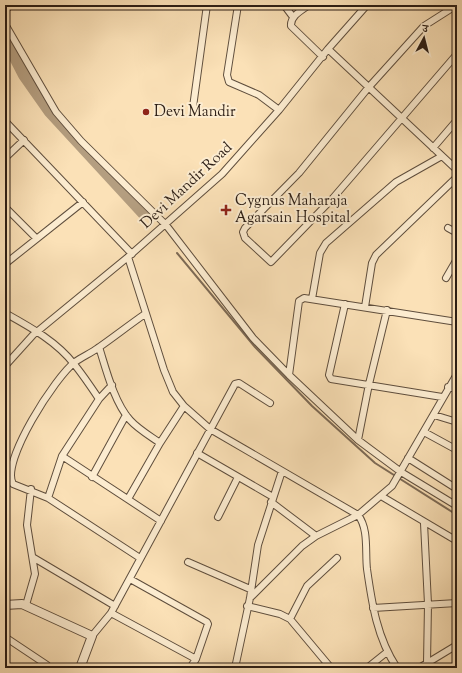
<svg xmlns="http://www.w3.org/2000/svg" width="462" height="673" font-family="'Sorts Mill Goudy','Noto Serif Devanagari',serif">
<style>
.lines{fill:none;stroke-linecap:round;stroke-linejoin:round}
.stream{stroke:#7d6a55;stroke-width:2}
.river{stroke:#b49e80;stroke-width:12}
.minor-casing{stroke:#5f4e3d;stroke-width:8}
.tertiary-casing{stroke:#5f4e3d;stroke-width:10}
.minor{stroke:#fcecd0;stroke-width:6}
.tertiary{stroke:#fcecd0;stroke-width:8}
.poi-dot{fill:#8f2418;stroke:#fcecd0;stroke-width:1.5}
.labels{text-anchor:middle;dominant-baseline:central;stroke-width:4;stroke-linejoin:round;paint-order:stroke}
.poi-label{font-size:15px;fill:#2b1d14;stroke:#fcecd0;text-anchor:start}
.street-label{font-size:15px;fill:#2b1d14;stroke:#fcecd0}
</style>
<rect width="100%" height="100%" fill="#fbe1b7"/>
<filter id="stains"><feTurbulence type="fractalNoise" baseFrequency=".005" numOctaves="4"/><feColorMatrix values="0 0 0 0 .2 0 0 0 0 .09 0 0 0 0 .02 0 0 0 .5 -.17"/></filter>
<radialGradient id="worn" r=".72"><stop offset=".6" stop-color="#630" stop-opacity="0"/><stop offset="1" stop-color="#630" stop-opacity=".3"/></radialGradient>
<g class="lines">
<!-- stream -->
<path class="stream" d="M177 253 255 347 312 406 375 463 457 515"/>
<!-- river -->
<path class="river" d="M5 38 24 75 50 112 143 213"/>
<!-- minor casing -->
<g class="minor-casing">
<path id="minor" d="M238 5 227 75 229 82 259 95 279 110
M284 5 293 17
M309 5C302 10 290 16 291 26L323 57
M457 5 424 26 368 88 299 173 245 228 243 232 245 238 271 262 333 198 457 54
M5 11 10 5
M5 24 56 112 81 141 166 225 253 338 289 375 358 440 401 472 457 506
M328 49 457 170
M193 107 207 5
M5 121 132 254
M433 148 457 120
M5 158 24 140
M5 207 36 238
M448 228 457 233
M128 257 164 370 173 392 184 406 210 429 358 515C369 529 365 552 367 569 372 604 377 638 397 668
M5 264 83 202
M446 278 457 259
M312 299 320 253 326 243 396 182 442 156
M345 304 329 375 331 379 442 397
M365 307 372 263 376 255 457 177
M5 313C30 327 56 341 74 364 83 375 91 387 99 399
M99 347C106 369 114 402 130 420 138 429 150 436 160 443
M5 366 33 335 128 257 222 174 279 110 328 49 367 5
M289 375 299 301 304 298 457 322
M448 387 457 389
M434 415 457 422
M424 432 457 450
M358 440 369 384 387 310
M197 453 273 497
M62 456 161 521
M408 458 457 489
M92 477 126 415
M381 496 457 541
M48 498 62 456 99 399 112 385
M128 499 160 443 184 406
M271 502 316 536
M218 517 238 477
M424 523 428 604 427 663
M34 558 115 606
M140 558 48 498 13 484C0 462 56 376 75 362 82 357 91 353 98 348 114 337 129 325 145 314
M188 562 250 589
M130 579 207 622 208 624 196 659 190 668
M250 598 302 546 316 536 358 515 392 486 457 374
M26 605 35 574 27 525 31 489
M247 606 280 614 290 619 331 668
M373 608 457 603
M111 613 196 659
M290 619 307 586 337 558
M92 636 111 613 235 384 239 383 270 403
M5 637 47 665
M235 668 250 598 258 545 282 471
M367 668 387 652
M419 668 457 645"/>
</g>
<!-- tertiary casing -->
<g class="tertiary-casing">
<path id="tertiary" d="M5 605 22 604 92 636 80 668"/>
</g>
<!-- minor -->
<use href="#minor" class="minor"/>
<!-- tertiary -->
<use href="#tertiary" class="tertiary"/>
</g>
<!-- markers -->
<g class="poi-dot">
<circle cx="146" cy="112" r="4"/>
<path d="M224 204h4v4h4v4h-4v4h-4v-4h-4v-4h4z"/>
</g>
<g class="labels">
<!-- poi labels -->
<g class="poi-label">
<text x="154" y="112">Devi Mandir</text>
<text x="235" y="201">Cygnus Maharaja<tspan x="235" dy="17">Agarsain Hospital</tspan></text>
</g>
<!-- street labels -->
<g class="street-label">
<text transform="translate(187 186) rotate(-43)">Devi Mandir Road</text>
</g>
</g>
<!-- margin -->
<rect width="462" height="673" fill="none" stroke="#fbe1b7" stroke-width="20"/>
<rect x="6" y="6" width="450" height="661" fill="none" stroke="#2b1d14" stroke-width="2"/>
<rect x="10" y="10" width="442" height="653" fill="none" stroke="#2b1d14"/>
<!-- north arrow -->
<g transform="translate(424 38) rotate(7)" stroke="#fcecd0" stroke-width="3" paint-order="stroke">
<path d="M0-3L7 15L0 10L-7 15Z" fill="#2b1d14"/>
<text y="-6" font-size="11" font-weight="bold" text-anchor="middle" fill="#2b1d14">उ</text>
</g>
<rect width="100%" height="100%" filter="url(#stains)"/>
<rect width="100%" height="100%" fill="url(#worn)"/>
</svg>
